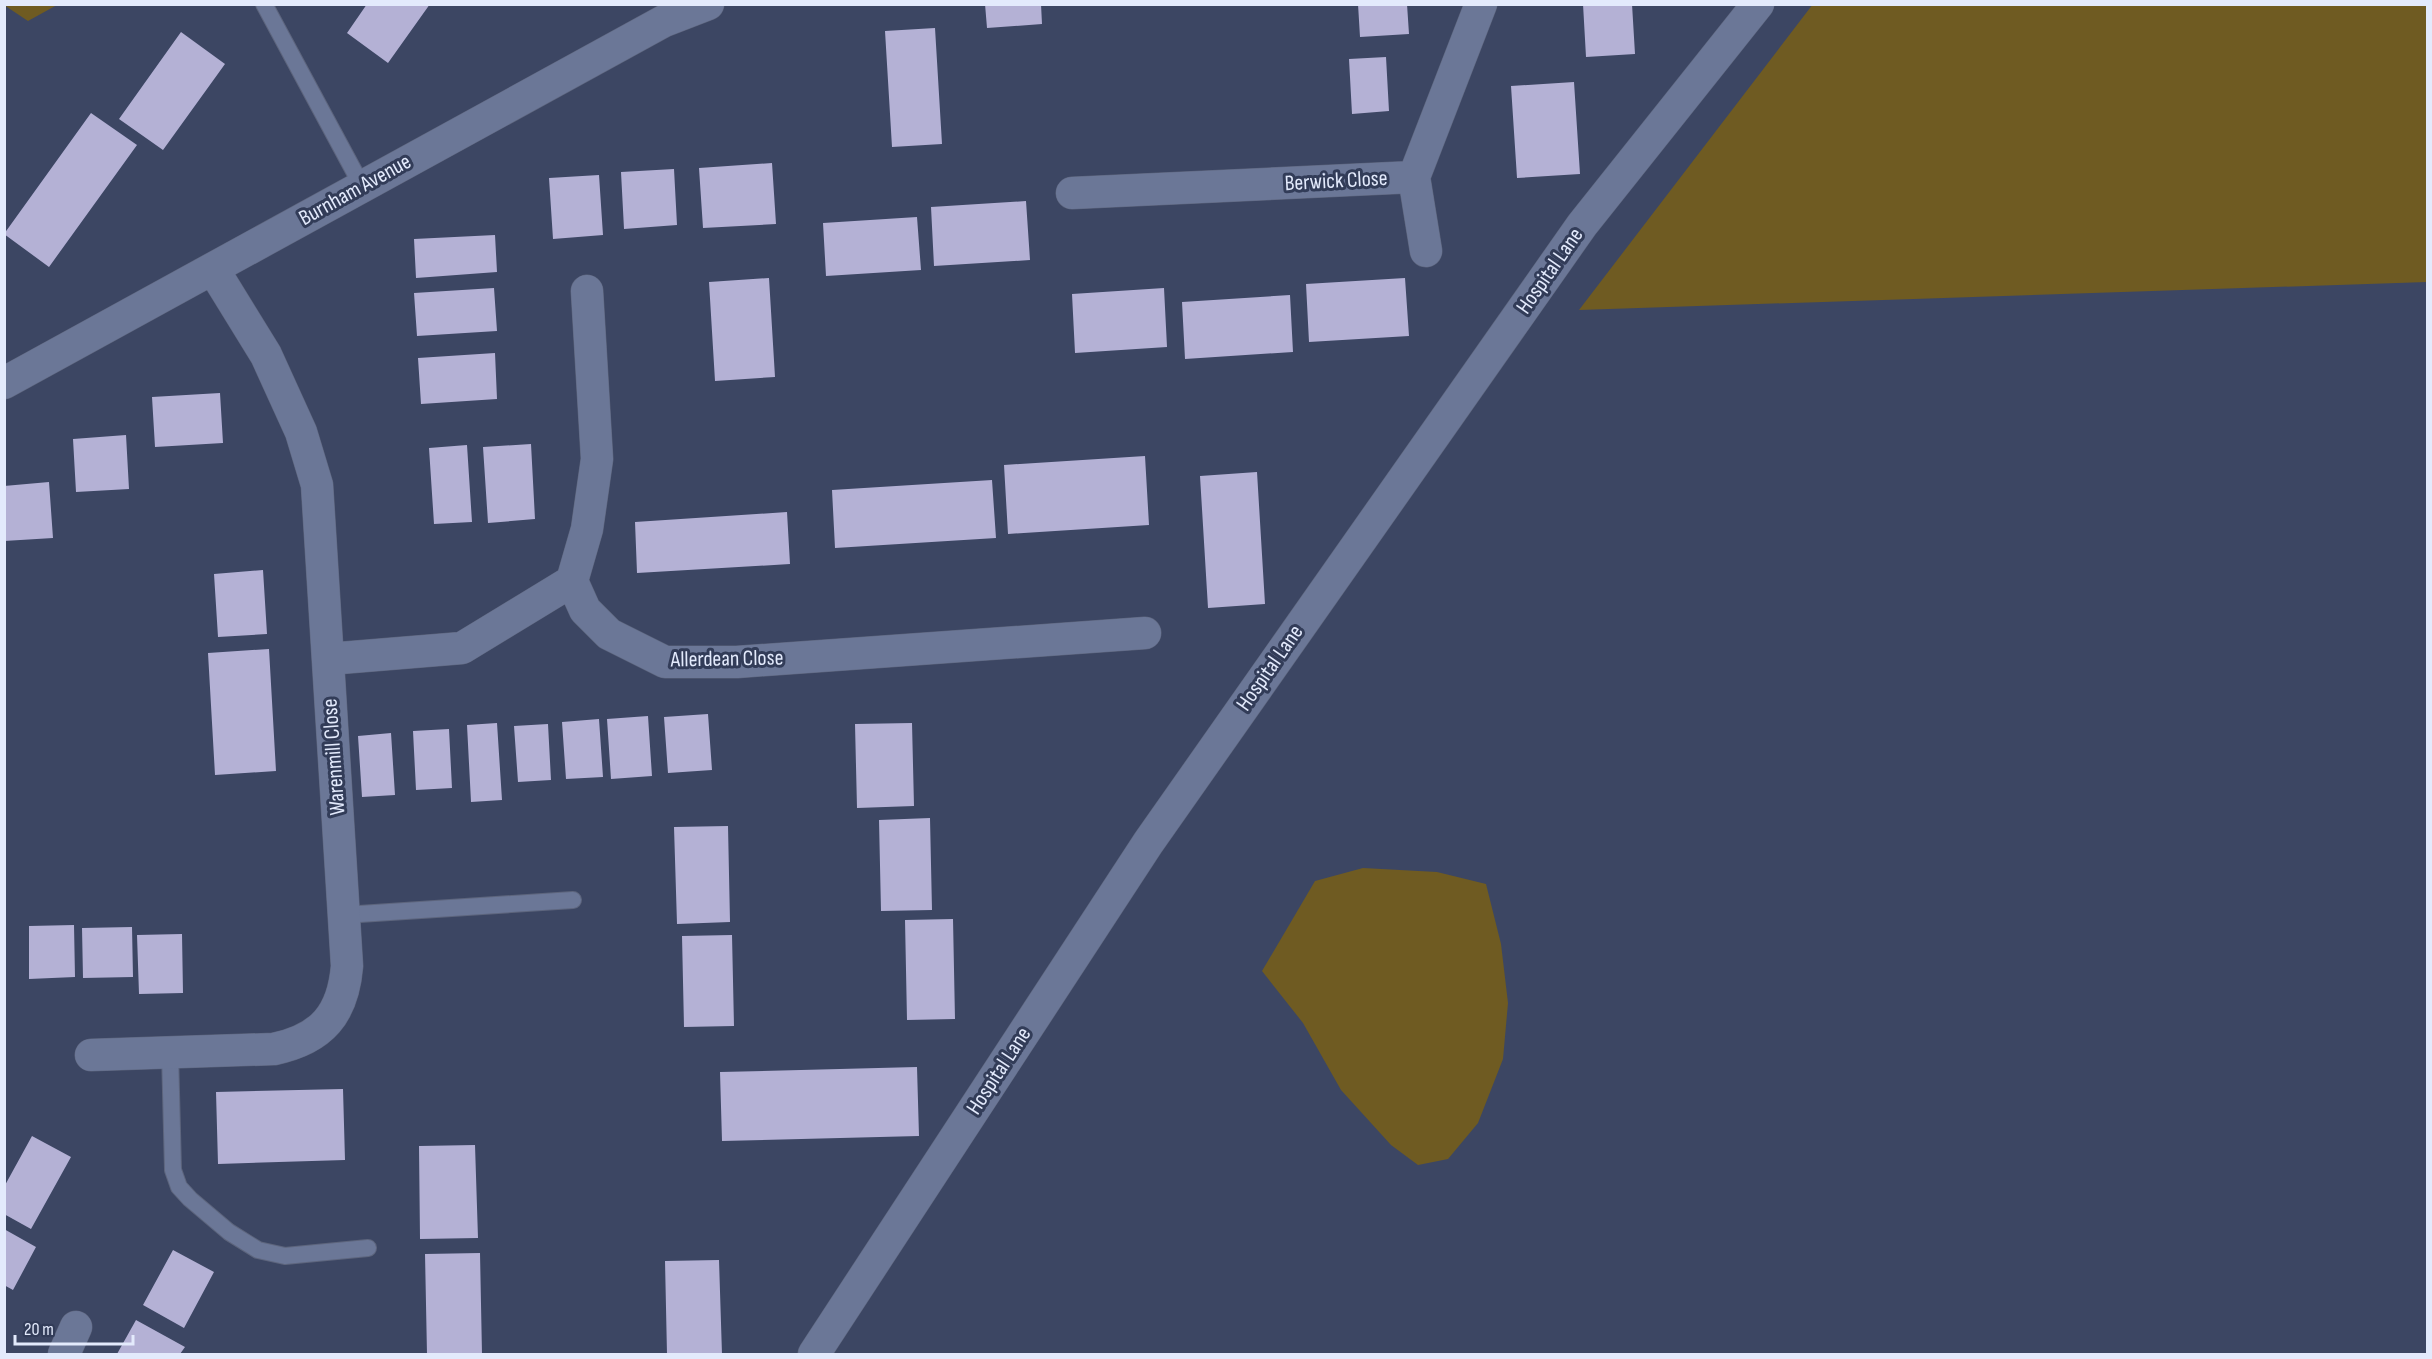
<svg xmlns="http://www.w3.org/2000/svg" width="2432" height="1359" font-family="'Sofia Sans Condensed',sans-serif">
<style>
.green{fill:#6f5b22}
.building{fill:#b4b1d5}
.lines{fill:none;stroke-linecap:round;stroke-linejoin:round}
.lane-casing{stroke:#5d657d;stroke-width:18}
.street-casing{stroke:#5d657d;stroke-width:33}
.lane{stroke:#6b7797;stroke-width:16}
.street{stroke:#6b7797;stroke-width:32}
.labels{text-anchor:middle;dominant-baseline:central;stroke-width:6;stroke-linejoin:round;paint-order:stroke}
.street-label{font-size:22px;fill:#e3eafc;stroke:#323c58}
</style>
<rect width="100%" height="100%" fill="#3c4663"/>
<!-- green -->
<path class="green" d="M1813 4 2427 5V282L1579 310Z
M4 5 5 4 57 5 28 21Z
M1363 868 1437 872 1486 884 1501 944 1508 1003 1503 1059 1478 1123 1448 1159 1418 1165 1391 1145 1341 1090 1303 1023 1262 971 1315 881Z"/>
<!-- building -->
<path class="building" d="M367 4H430L388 63 347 33Z
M985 4H1041L1042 24 987 28Z
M1358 4H1407L1409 34 1360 37Z
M1583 4H1632L1635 54 1586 57Z
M935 28 942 144 892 147 885 31Z
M181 32 225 64 163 150 119 119Z
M1386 57 1389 111 1352 114 1349 59Z
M1574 82 1580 174 1517 178 1511 86Z
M91 113 137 145 49 267 4 234Z
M772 163 776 224 703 228 699 168Z
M674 169 677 225 624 229 621 172Z
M599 175 603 235 553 239 549 178Z
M1026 201 1030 260 934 266 931 207Z
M917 217 921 270 826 276 823 223Z
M495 235 497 272 416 278 414 239Z
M769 278 775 377 715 381 709 282Z
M1405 278 1409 336 1309 342 1306 284Z
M494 288 497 331 417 336 414 293Z
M1164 288 1167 347 1075 353 1072 294Z
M1290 295 1293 352 1185 359 1182 302Z
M495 353 497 399 421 404 418 358Z
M220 393 223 443 155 447 152 397Z
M126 435 129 489 76 492 73 439Z
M531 444 535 519 488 523 483 447Z
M467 445 472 522 434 524 429 448Z
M1145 456 1149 525 1008 534 1004 465Z
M1257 472 1265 604 1208 608 1200 476Z
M992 480 996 538 835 548 832 490Z
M49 482 53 538 4 541V486Z
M787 512 790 564 637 573 635 522Z
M263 570 267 634 218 637 214 574Z
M269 649 276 771 215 775 208 653Z
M708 714 712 770 668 773 664 717Z
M648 716 652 776 611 779 607 719Z
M599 719 603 777 566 779 562 722Z
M497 723 502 800 471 802 467 725Z
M912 723 914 806 857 808 855 724Z
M548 724 551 780 518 782 514 726Z
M449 729 452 788 416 790 413 731Z
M391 733 395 795 362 797 358 736Z
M930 818 932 910 881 911 879 820Z
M728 826 730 922 677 924 674 827Z
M953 919 955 1019 907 1020 905 920Z
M74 925 75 977 29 979V926Z
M132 927 133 977 83 978 82 928Z
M182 934 183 993 139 994 137 935Z
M732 935 734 1026 684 1027 682 936Z
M917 1067 919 1136 722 1141 720 1072Z
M343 1089 345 1160 218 1164 216 1092Z
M32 1136 71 1157 31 1229 4 1214V1187Z
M475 1145 478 1238 420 1239 419 1146Z
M4 1229 36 1247 13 1290 4 1285Z
M173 1250 214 1272 184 1328 143 1305Z
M480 1253 482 1354H427L425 1254Z
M719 1260 722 1354H667L665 1261Z
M136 1320 185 1347 180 1354H117Z"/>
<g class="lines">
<!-- lane casing -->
<g class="lane-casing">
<path id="lane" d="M264 4 362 186
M344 915 573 900
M170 1053 173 1170 179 1187 190 1199 229 1232 258 1250 285 1256 368 1248"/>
</g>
<!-- street casing -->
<g class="street-casing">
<path id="street" d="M1414 177 1426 251
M1072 193 1414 177 1481 4
M4 383 664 21 708 4
M572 581 587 529 597 459 587 291
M328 659 462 648 572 581 585 610 609 634 665 662H737L1145 633
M91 1055 274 1049C322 1039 343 1014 347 966L317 485 301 432 266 355 213 269
M64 1354 76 1327
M814 1354 1148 843 1582 225 1758 4"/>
</g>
<!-- lane -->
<use href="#lane" class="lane"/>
<!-- street -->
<use href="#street" class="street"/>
</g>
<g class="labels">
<!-- street labels -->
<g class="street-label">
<text transform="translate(1336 181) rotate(-3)">Berwick Close</text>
<text transform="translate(355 190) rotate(-29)">Burnham Avenue</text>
<text transform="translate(1550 271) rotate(-55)">Hospital Lane</text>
<text transform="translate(727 659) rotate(-1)">Allerdean Close</text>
<text transform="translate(1270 668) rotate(-55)">Hospital Lane</text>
<text transform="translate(334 757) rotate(-94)">Warenmill Close</text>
<text transform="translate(999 1071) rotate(-57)">Hospital Lane</text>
</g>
</g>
<!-- border -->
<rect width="2432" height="1359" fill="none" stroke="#e3eafc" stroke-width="12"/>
<!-- scale -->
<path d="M15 1335v9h118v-9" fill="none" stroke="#e3eafc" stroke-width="3"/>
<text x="24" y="1335" font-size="18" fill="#e3eafc" stroke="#323c58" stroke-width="4.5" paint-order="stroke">20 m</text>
</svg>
